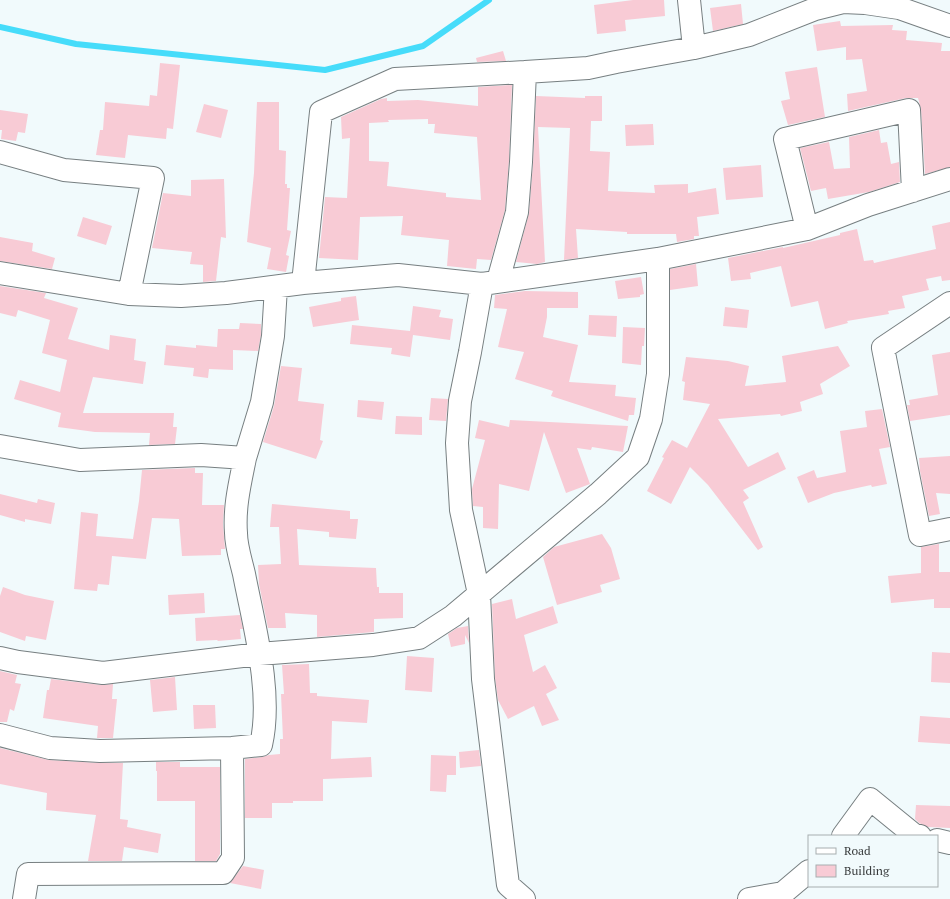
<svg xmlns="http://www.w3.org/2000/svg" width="950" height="899" font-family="'PT Serif',serif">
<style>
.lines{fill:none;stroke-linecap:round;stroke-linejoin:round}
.stream{stroke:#46dcfa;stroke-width:6}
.building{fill:#f8cbd5;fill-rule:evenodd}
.minor-casing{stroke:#777f81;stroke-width:24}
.minor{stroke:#fff;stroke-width:22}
</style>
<rect width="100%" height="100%" fill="#f1fafc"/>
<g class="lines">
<!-- stream -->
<path class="stream" d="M0 27 76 44 325 70 423 46 489 0"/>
</g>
<!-- building -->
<path class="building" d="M633 0H664L665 16 625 20 626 31 597 34 594 5Z
M741 4 743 24 713 31 710 8Z
M840 21 841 26 893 25 892 30 907 31 906 40 942 43 941 51H950V167L925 174 921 109 918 98H906L848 111 847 94 867 91 862 59 846 60V47L817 51 813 25Z
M503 51 506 61 477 62 476 58Z
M160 63 180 65 173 129 167 128 166 139 128 135 125 158 96 155 100 130H103L105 102 149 106 150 95 157 96Z
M817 67 825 117 788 125 781 101 790 99 785 72Z
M512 85 509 161 505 210 491 260 477 259 476 269 447 266 449 240 401 235 403 216 360 217 358 260 319 258 325 197 347 198 350 138 342 139 341 117 381 99 387 98V101L418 100 478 106V87ZM428 119V124H435L434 133 477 137 481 200 446 197V193L387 186 389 162 369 161V123L389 122 388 120Z
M536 96 585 98V96H602V121H591L590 151 610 152 608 191 655 193 654 185 688 184V193L716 188 719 214 697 217 699 236H694V239L677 242 676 234H627V232L576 229 578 258 564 260 570 128 538 127 545 262 537 264 516 262 529 213 533 163Z
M257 102H279V150L286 151 285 184H287V188H290L287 230 291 231 286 255 289 256 286 272 267 269 271 248 247 242 254 173Z
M204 104 228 110 221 138 196 132Z
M0 110 28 114 25 133 18 132 16 141 1 139 2 130H0Z
M653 124 654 145 626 146 625 125Z
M879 130 881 143 887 142 891 164 899 162 900 182 869 192 828 199 826 188 811 191 800 148 829 142 834 169 850 168 849 137Z
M761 165 763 197 726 200 723 168Z
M224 179 226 238 221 237 216 281 203 282V265L190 264 192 252 152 248 163 193 191 196V180Z
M83 217 112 226 106 245 77 236Z
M950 222V280L942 281 941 276 926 279 929 290 902 296 905 308 888 311 889 314 847 321 848 323 825 329 818 301 791 307 781 266 750 273 751 279 731 281 728 258 783 247V248L840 235V233L857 229 864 261 873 260 874 263 936 249 932 226Z
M0 237 33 243 32 251 55 258 52 269 0 261Z
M696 264 698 286 670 290V269Z
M641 277 644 294 640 295V297L618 299 615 281Z
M0 286 46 293 44 298 78 308 68 339 109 350 110 335 136 339 134 360 146 362 143 384 93 377 83 413H174L173 427H177L175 444 149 445 150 433 95 432 58 427 61 413 14 399 20 380 60 392 67 360 42 353 50 320 18 310 16 317 0 313Z
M525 291 578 292V308H547V317L543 337 578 345 569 382 616 385 615 396 636 398 634 415H629L628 421 551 396 553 391 515 379 524 352 498 347 507 309 494 308 495 295Z
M356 296 359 320 313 327 309 307 341 301V298Z
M413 306 441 310 439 317 453 319 450 340 413 335 410 357 391 354 392 348 350 344 352 325 410 331Z
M725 307 749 310 747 328 723 326Z
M589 315 617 316 616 337 588 335Z
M240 323 261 324V335L258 351 233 350V370L209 369 208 378 193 376 194 368 164 365 166 345 196 348V345L217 347 218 329H239Z
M623 327 645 328 644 346H642L641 365 622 363Z
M838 346 850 366 820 384 823 394 800 402 802 411 781 416 780 414 718 419 748 467 778 452 786 469 743 490 749 498 743 502 763 547 758 550 708 485 690 467 671 504 647 491 664 458 662 457 672 440 687 448 710 404 683 400 685 382 682 381 686 357 728 361 749 366 745 386 786 382 782 356Z
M950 352V415L910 421 907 405H910L909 400 938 395 932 355Z
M281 366 302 368 298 401 324 404 320 440 323 441 316 459 263 442 274 406Z
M431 398 448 399 446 421 429 420Z
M358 400 384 402 382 420 357 417Z
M882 409 890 447 879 449 887 484 872 487 871 485 834 493 808 503 797 477 814 470 817 478 846 472 840 431 867 427 865 411Z
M396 416 422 417V435L395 434Z
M479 420 509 427 510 420 628 426 623 452 592 447 591 450 577 448 590 484 566 493 544 432 529 491 499 484 498 529 483 528V507L473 506 472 489 485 440 475 438Z
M950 456V494L936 493 940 514 929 516 920 471 919 458Z
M195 468V473H203L202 505H224L223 524 225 549H221V555L182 556 179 519 152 518 146 559 112 556 109 585 98 584 97 591 74 589 81 512 98 514 96 536 133 539 139 501 142 470Z
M0 494 37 503 38 499 55 503 51 524 25 519V522L0 515Z
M272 504 350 511V519H358L356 539 329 537V532L297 529 299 565 376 568 377 587H379V593H403V618L374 619V632L317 637V615L285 613 286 628H268L259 584 258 565 281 564 279 527H270Z
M602 534 611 548 620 579 600 585 602 592 557 605 543 557 554 547Z
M939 544V572H950V608H934V599L891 603 888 576 921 573V547Z
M3 587 25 595 54 601 46 640 26 636 25 641 0 632V596Z
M204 593 205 613 169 615 168 595Z
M512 599 516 619 553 606 558 623 524 635 533 672 545 665 557 688 546 694 559 720 542 726 534 706 508 719 498 700 495 678 492 604Z
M240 615 243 629H240L241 639 218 641 217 640 196 641 195 618Z
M468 626 469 643 465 635V644L451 647 448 634 457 628Z
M932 652 950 653V683L931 682Z
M407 656 434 658 432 692 405 690Z
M309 664 310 693H317V696L369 700 367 723 332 721 331 759 371 757 372 777 323 779V801H293V803H272V818H245V759L262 757 269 755 280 754V739H283L281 694H284L282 665Z
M0 671 17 675 15 683 21 684 14 711 10 709 7 722H0Z
M175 677 177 710 153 712 150 680Z
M51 679 101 685 113 684 112 699H117L113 738H97L98 726 43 718 47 690H49Z
M193 705H215L216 728 194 729Z
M920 716 950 718V744L918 742Z
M0 748 49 760 99 763H123L120 819 128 820 127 827 161 834 158 853 124 847 122 861H88L96 815 46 810 47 793 0 784Z
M479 750 481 766 460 768 459 752Z
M431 755 456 756V775H447L446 792 430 791Z
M156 762H180V767H220V854L216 861H195V801H157V771H156Z
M916 805 950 806V828L928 827 919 823 915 819Z
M243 866 264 870 261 889 230 883Z"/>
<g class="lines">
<!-- minor casing -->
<g class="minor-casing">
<path id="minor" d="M689 0 694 48 749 35 815 9 843 2 865 3 899 8 950 26
M0 152 64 170 153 178 129 294
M807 229 785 139 909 110 913 191
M0 273 129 294 181 296 226 293 303 283 398 275 482 284 658 259 807 229 868 205 950 179
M498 281 517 212 521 162 525 72 588 68 616 62 694 48
M303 283 321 112 395 79 525 72
M482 284 470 352 460 401 457 443 461 510 479 594 483 679 508 885 524 899
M950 303 883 348 920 535 950 529
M0 446 80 460 201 455 245 458 262 402 273 336 276 287
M0 658 18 662 103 673 259 654 373 645 419 638 453 616 598 494 638 457 651 419 658 374V259
M0 735 50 748 100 751 232 748 261 745C273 693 254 626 244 574 241 561 236 546 236 533 234 507 240 483 245 458
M843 836 870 799 913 834 920 836
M937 840 950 843
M24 899 28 874 223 873 233 858 232 748
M749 899 783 893 809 871"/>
</g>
<!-- minor -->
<use href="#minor" class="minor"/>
</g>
<!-- legend -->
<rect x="808" y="835" width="130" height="52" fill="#f1fafc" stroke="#a7aeaf"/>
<rect x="816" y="848" width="20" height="6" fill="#ffffff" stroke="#a7aeaf"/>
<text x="844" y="855" font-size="12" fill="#383b3c">Road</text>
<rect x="816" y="865" width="20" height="12" fill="#f8cbd5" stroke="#a7aeaf"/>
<text x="844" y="875" font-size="12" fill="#383b3c">Building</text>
</svg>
